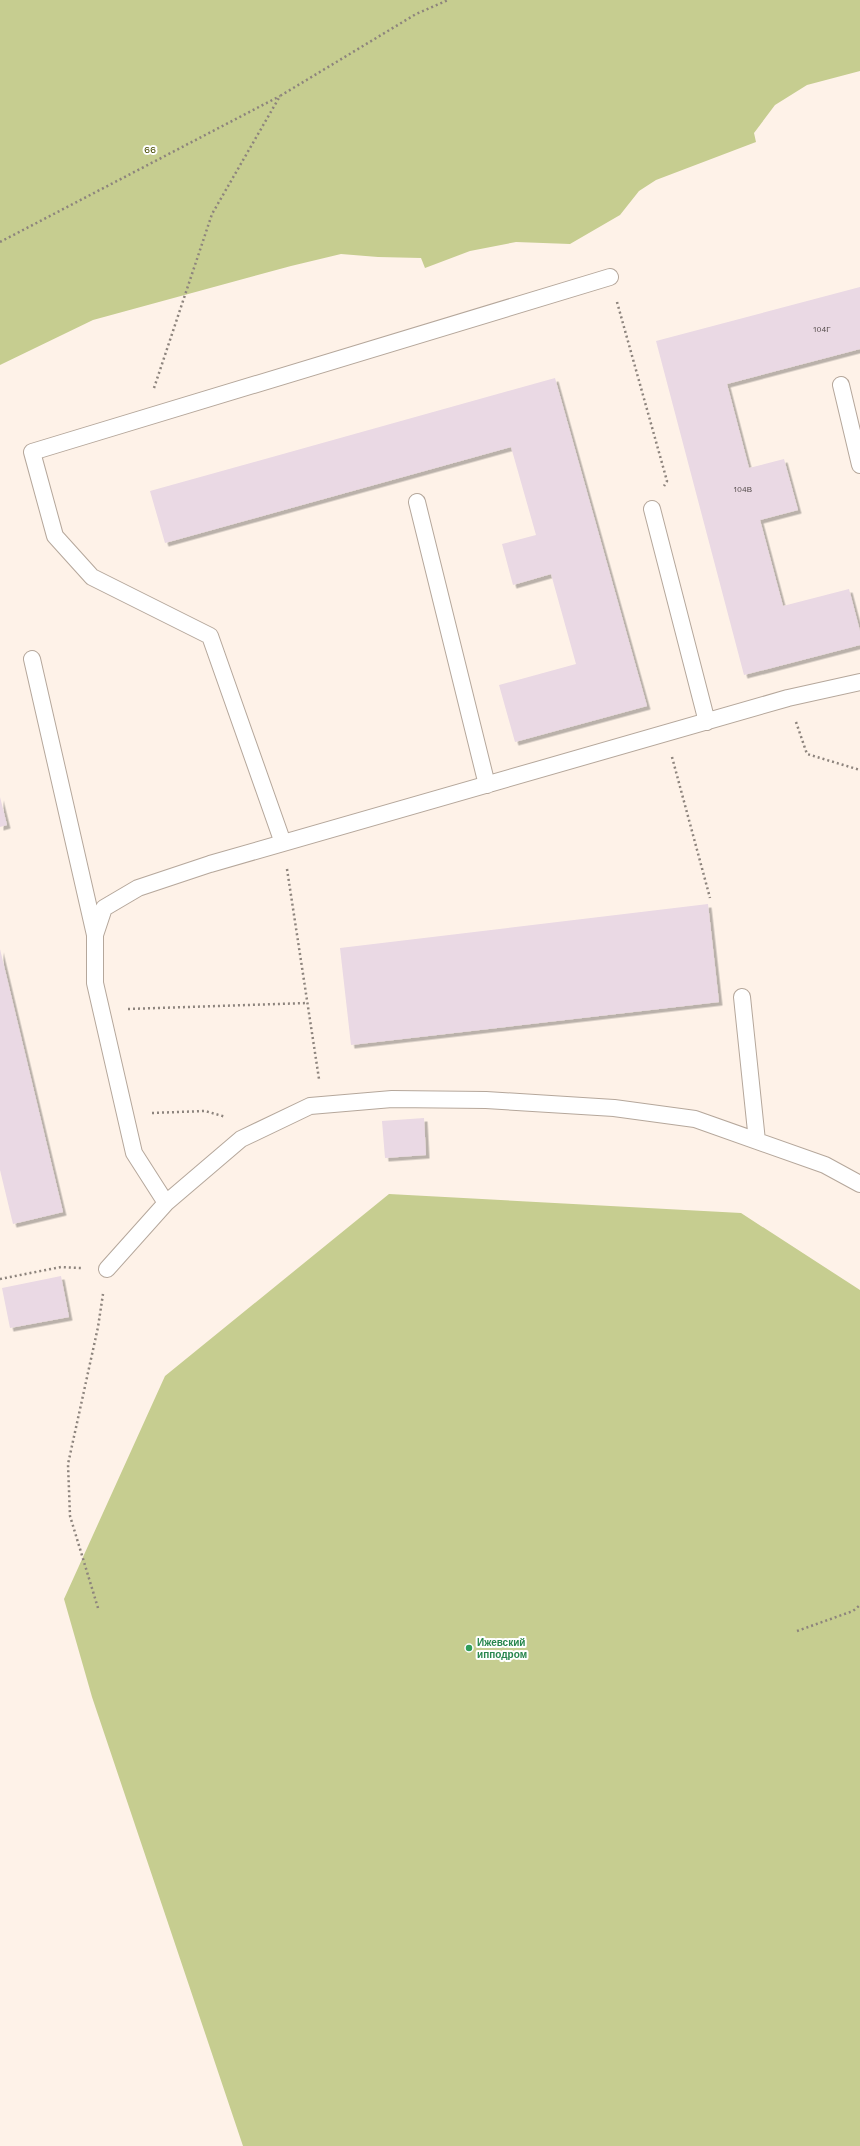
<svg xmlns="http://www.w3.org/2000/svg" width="860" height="2146" font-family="'Work Sans',sans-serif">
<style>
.green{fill:#c6cd90}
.building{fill:#ead9e4;filter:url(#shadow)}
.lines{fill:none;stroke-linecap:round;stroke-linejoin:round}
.service-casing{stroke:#b5a79b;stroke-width:18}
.path{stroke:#8d847d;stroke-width:2.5;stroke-dasharray:2 3;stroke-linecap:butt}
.service{stroke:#fff;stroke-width:16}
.leisure-dot{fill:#2e9e5b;stroke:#fff;stroke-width:1.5}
.labels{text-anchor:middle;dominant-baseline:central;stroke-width:4;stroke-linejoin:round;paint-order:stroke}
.number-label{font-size:8px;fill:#514948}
.park-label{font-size:10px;fill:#474b00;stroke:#fff}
.leisure-label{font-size:10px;font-weight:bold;fill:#27864d;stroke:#fff;text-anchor:start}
</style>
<defs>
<filter id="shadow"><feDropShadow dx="3.5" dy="3.5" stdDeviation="0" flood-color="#0004"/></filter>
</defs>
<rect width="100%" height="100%" fill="#fef2e8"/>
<!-- green -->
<path class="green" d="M0 0H860V71L807 85 775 105 754 133 756 142 656 180 639 191 620 215 570 244 516 242 470 251 425 268 421 258 378 257 341 254 291 266 93 320 0 365Z
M389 1194 741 1213 860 1290V2146H243L92 1697 64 1599 165 1376Z"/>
<!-- building -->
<path class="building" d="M860 287V349L727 384 749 468 784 459 798 510 760 520 783 606 849 589 860 631V645L744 675 656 341Z
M555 378 647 706 515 742 499 685 576 664 551 574 513 585 502 544 536 535 511 447 165 543 150 491Z
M0 797 7 825 0 827Z
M708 904 719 1002 351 1045 340 948Z
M0 949 63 1212 13 1224 0 1170Z
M424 1118 426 1155 385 1158 382 1121Z
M61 1276 69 1317 10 1328 2 1288Z"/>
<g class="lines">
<!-- service casing -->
<g class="service-casing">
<path id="service" d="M841 385 860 465
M417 502 487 785
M652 509 707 722
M32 659 95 935
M283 843 210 636 92 577 55 536 32 452 610 277
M742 997 757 1141
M166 1203 134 1153 95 983V935L104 908 138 888 210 864 788 698 860 682
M107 1269 166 1203 241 1139 310 1106 392 1099 486 1100 614 1108 695 1119 825 1165 860 1184"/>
</g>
<!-- path -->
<path class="path" d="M0 242 280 96
M617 302 667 481 664 486
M154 388 212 214 280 96 416 14 448 0
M796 722 807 754 860 770
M672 757 710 898
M287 869 319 1079
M128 1009 308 1003
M152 1113 205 1111 226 1117
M0 1279 61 1267 81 1268
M98 1608 70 1516 68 1464 98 1327 103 1294
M797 1631 853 1611 860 1605"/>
<!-- service -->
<use href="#service" class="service"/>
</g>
<!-- markers -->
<circle class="leisure-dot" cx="469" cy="1648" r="4"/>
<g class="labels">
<!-- number labels -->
<g class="number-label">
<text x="822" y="329">104Г</text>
<text x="743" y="489">104В</text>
</g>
<!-- park labels -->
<g class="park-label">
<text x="150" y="149">66</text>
</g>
<!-- leisure labels -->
<g class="leisure-label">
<text x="477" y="1642">Ижевский<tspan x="477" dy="12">ипподром</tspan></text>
</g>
</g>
</svg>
